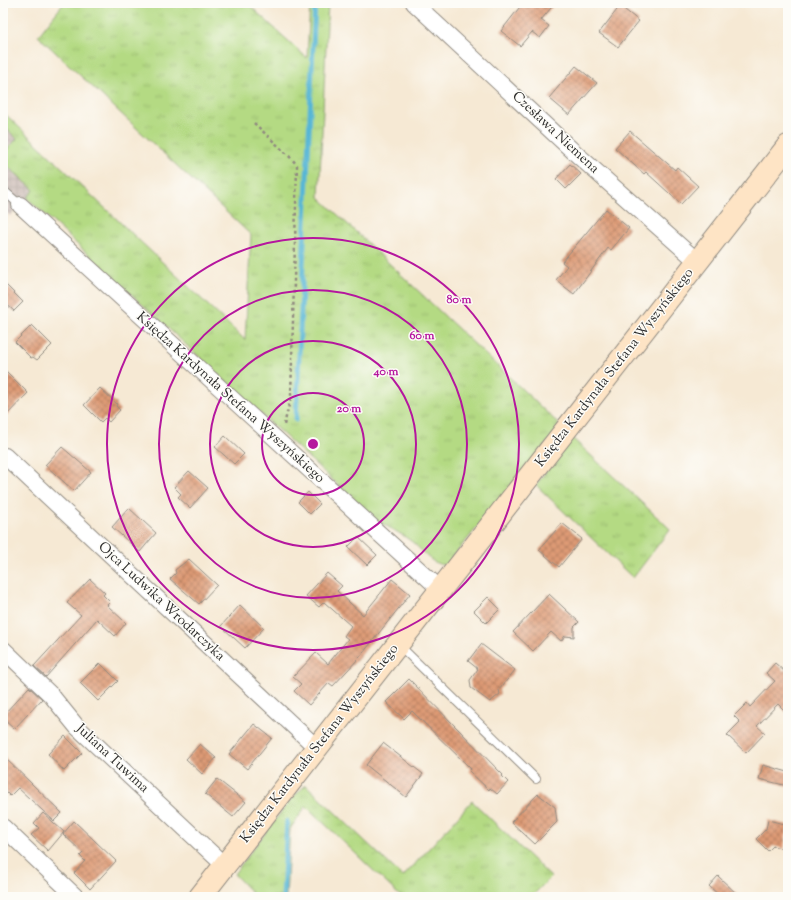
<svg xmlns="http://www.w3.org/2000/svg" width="791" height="900" font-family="'Sorts Mill Goudy',serif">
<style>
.industrial{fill:url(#industrial-grid)}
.grass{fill:url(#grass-tufts);stroke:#708257}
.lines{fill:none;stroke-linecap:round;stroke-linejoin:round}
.stream{stroke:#56b6d5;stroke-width:5}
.building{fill:url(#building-cross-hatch)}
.lane-casing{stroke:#908a80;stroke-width:10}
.street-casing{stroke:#908a80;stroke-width:18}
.secondary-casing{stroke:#908a80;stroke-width:24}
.path{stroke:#908a80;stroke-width:2.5;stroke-dasharray:3 3;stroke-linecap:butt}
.lane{stroke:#fff;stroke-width:8}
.street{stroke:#fff;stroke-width:16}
.secondary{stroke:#fee4c5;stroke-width:22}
.ring{fill:none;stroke:#b5179e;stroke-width:2}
.labels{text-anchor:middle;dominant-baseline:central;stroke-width:3;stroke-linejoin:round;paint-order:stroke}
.street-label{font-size:14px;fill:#2b2b2b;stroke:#fdfcf7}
.centre{fill:#b5179e;stroke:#fdfcf7;stroke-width:2}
.ring-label{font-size:12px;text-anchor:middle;font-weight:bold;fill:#b5179e;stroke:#fdfcf7;stroke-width:3;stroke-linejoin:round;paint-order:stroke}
</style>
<defs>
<pattern id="industrial-grid" width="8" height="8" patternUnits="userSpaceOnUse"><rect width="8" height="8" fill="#cfc0ba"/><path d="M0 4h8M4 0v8" fill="none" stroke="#b2a5a0"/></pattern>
<pattern id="grass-tufts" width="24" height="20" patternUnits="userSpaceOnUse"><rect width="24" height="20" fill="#b4da83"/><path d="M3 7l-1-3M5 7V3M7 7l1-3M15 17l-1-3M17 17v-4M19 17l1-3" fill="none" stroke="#9bbb71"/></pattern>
<pattern id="building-cross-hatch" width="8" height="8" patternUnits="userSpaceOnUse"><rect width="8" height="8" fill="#dd9a75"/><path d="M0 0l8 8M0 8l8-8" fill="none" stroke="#b37e60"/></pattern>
</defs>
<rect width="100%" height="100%" fill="#fdfcf7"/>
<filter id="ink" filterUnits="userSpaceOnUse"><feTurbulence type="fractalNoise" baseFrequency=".025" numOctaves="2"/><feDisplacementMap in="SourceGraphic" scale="8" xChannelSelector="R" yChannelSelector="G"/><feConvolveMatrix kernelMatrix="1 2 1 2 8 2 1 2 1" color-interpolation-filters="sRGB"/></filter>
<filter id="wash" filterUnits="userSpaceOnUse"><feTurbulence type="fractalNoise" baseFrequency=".012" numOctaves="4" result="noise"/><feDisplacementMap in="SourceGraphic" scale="16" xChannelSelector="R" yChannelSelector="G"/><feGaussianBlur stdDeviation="0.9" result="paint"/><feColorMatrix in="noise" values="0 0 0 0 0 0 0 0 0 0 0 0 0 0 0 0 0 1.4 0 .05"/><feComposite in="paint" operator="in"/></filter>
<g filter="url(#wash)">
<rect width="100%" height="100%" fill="#f6e9d4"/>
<!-- industrial -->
<path class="industrial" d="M3 125 17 139 3 153Z
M3 162 34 190 10 216 3 209Z"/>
<!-- grass -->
<path class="grass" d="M64 3H247L307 58 310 3H328L319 197 561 426 446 565C430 565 423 550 411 541 401 533 387 527 376 520L27 198 34 190 3 162V153L17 139 3 125V112L245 340 251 235 38 36Z
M571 437 670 529 633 578 536 485Z
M306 785 403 877 472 801 551 877 531 897H401L306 806 290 829 286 897H256L234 874 292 798Z"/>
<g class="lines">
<!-- stream -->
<path class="stream" d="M296 420 315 3
M283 897 287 821"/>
</g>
<g id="blocks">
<!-- building -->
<path class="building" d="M523 3H555L541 20 549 26 540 38 532 32 520 46 501 31Z
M620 6 639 21 618 47 599 33Z
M576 66 597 83 569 115 549 98Z
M630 131 675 170 677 167 698 186 681 204 646 172 644 174 615 148Z
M570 164 581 174 566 189 556 179Z
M606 209 629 228 611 250 608 248 574 294 556 280 567 266 562 262Z
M3 282 23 302 14 311 3 301Z
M32 325 52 345 37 360 33 357 31 358 15 342Z
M3 368 28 393 3 419Z
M100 388 117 404 116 406 120 410 109 422 105 418 101 422 84 405Z
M225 436 244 454 234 464 215 447Z
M62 447 91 472 74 491 45 465Z
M189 471 208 488 190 508 178 497 181 494 174 487Z
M308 492 320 504 310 514 298 502Z
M129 508 156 533 140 552 112 527Z
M562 523 582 539 559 567 539 550Z
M358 537 377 555 367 565 348 547Z
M189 559 217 585 199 604 170 579 176 573 175 570Z
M327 573 342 586 337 591 363 615 392 579 410 594 359 658 333 686 329 683 309 705 294 691 301 684 293 677 316 653 328 664 348 639 344 636 351 626 324 602 319 607 306 596Z
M90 579 105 593 103 595 110 602 107 605 126 623 115 636 97 619 46 677 34 666 81 615 67 603Z
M549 594 579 622 574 627V637L565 636 561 641 551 632 533 651 513 632Z
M488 597 500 609 486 623 474 611Z
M240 605 264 628 245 648 221 626Z
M481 644 515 670 499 690 500 694 490 702 471 688 470 680 478 669 468 661Z
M100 663 118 681 98 701 80 683Z
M775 663 784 671 788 667V714L778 704 757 726 765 733 746 753 727 735 740 722 734 716 747 703 750 707 775 681 766 673Z
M409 679 503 775 502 776 508 782 497 794 490 788 489 790 469 771 471 769 412 711 404 719 386 702Z
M29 687 42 699 14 729 3 719V715Z
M254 724 272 738 247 769 229 754Z
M65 736 82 753 64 771 48 754Z
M383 743 423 774 406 797 366 765Z
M200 744 216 758 202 774 186 759Z
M3 756 62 813 54 821 18 788 10 796 3 789Z
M763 765 788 772V786L759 779Z
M217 779 246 802 233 817 205 794Z
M538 794 555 807 557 822 535 844 511 822Z
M43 813 64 832 48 851 31 835 39 828 34 823Z
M768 820 788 825 784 849 773 846 768 851 756 839 766 829Z
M74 821 116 861 90 889 74 873 85 861 80 856 83 853 63 834Z
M718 876 740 897H721L709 886Z"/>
</g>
</g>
<g filter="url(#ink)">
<use href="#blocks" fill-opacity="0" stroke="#908a80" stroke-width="1"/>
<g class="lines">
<!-- lane casing -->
<g class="lane-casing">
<path id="lane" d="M3 190 20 205
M399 645 536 779"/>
</g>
<!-- street casing -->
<g class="street-casing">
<path id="street" d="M414 3 573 151 698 262
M20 205 441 590
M5 456 317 748
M3 649 51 695 77 727 224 865
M3 827 76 897"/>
</g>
<!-- secondary casing -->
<g class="secondary-casing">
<path id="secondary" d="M200 897 788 146"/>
</g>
<!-- path -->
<path class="path" d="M254 123 291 158 297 165 291 397 284 425"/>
<!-- lane -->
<use href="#lane" class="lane"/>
<!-- street -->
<use href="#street" class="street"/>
<!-- secondary -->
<use href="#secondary" class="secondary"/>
</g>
</g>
<!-- distance rings -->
<g class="ring">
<circle cx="313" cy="444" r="51"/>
<circle cx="313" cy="444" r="103"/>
<circle cx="313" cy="444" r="154"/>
<circle cx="313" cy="444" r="206"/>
</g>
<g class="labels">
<!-- street labels -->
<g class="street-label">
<text transform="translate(555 133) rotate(43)">Czesława Niemena</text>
<text transform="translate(615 368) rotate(-52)">Księdza Kardynała Stefana Wyszyńskiego</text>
<text transform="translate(230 398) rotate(42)">Księdza Kardynała Stefana Wyszyńskiego</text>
<text transform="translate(161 602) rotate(43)">Ojca Ludwika Wrodarczyka</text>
<text transform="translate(320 744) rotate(-52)">Księdza Kardynała Stefana Wyszyńskiego</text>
<text transform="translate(112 759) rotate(43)">Juliana Tuwima</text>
</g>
</g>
<circle cx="313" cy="444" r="6" class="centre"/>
<g class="ring-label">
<text x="459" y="303">80 m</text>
<text x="422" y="339">60 m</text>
<text x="386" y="375">40 m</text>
<text x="349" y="412">20 m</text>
</g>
<!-- margin -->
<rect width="791" height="900" fill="none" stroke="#fdfcf7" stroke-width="16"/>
</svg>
